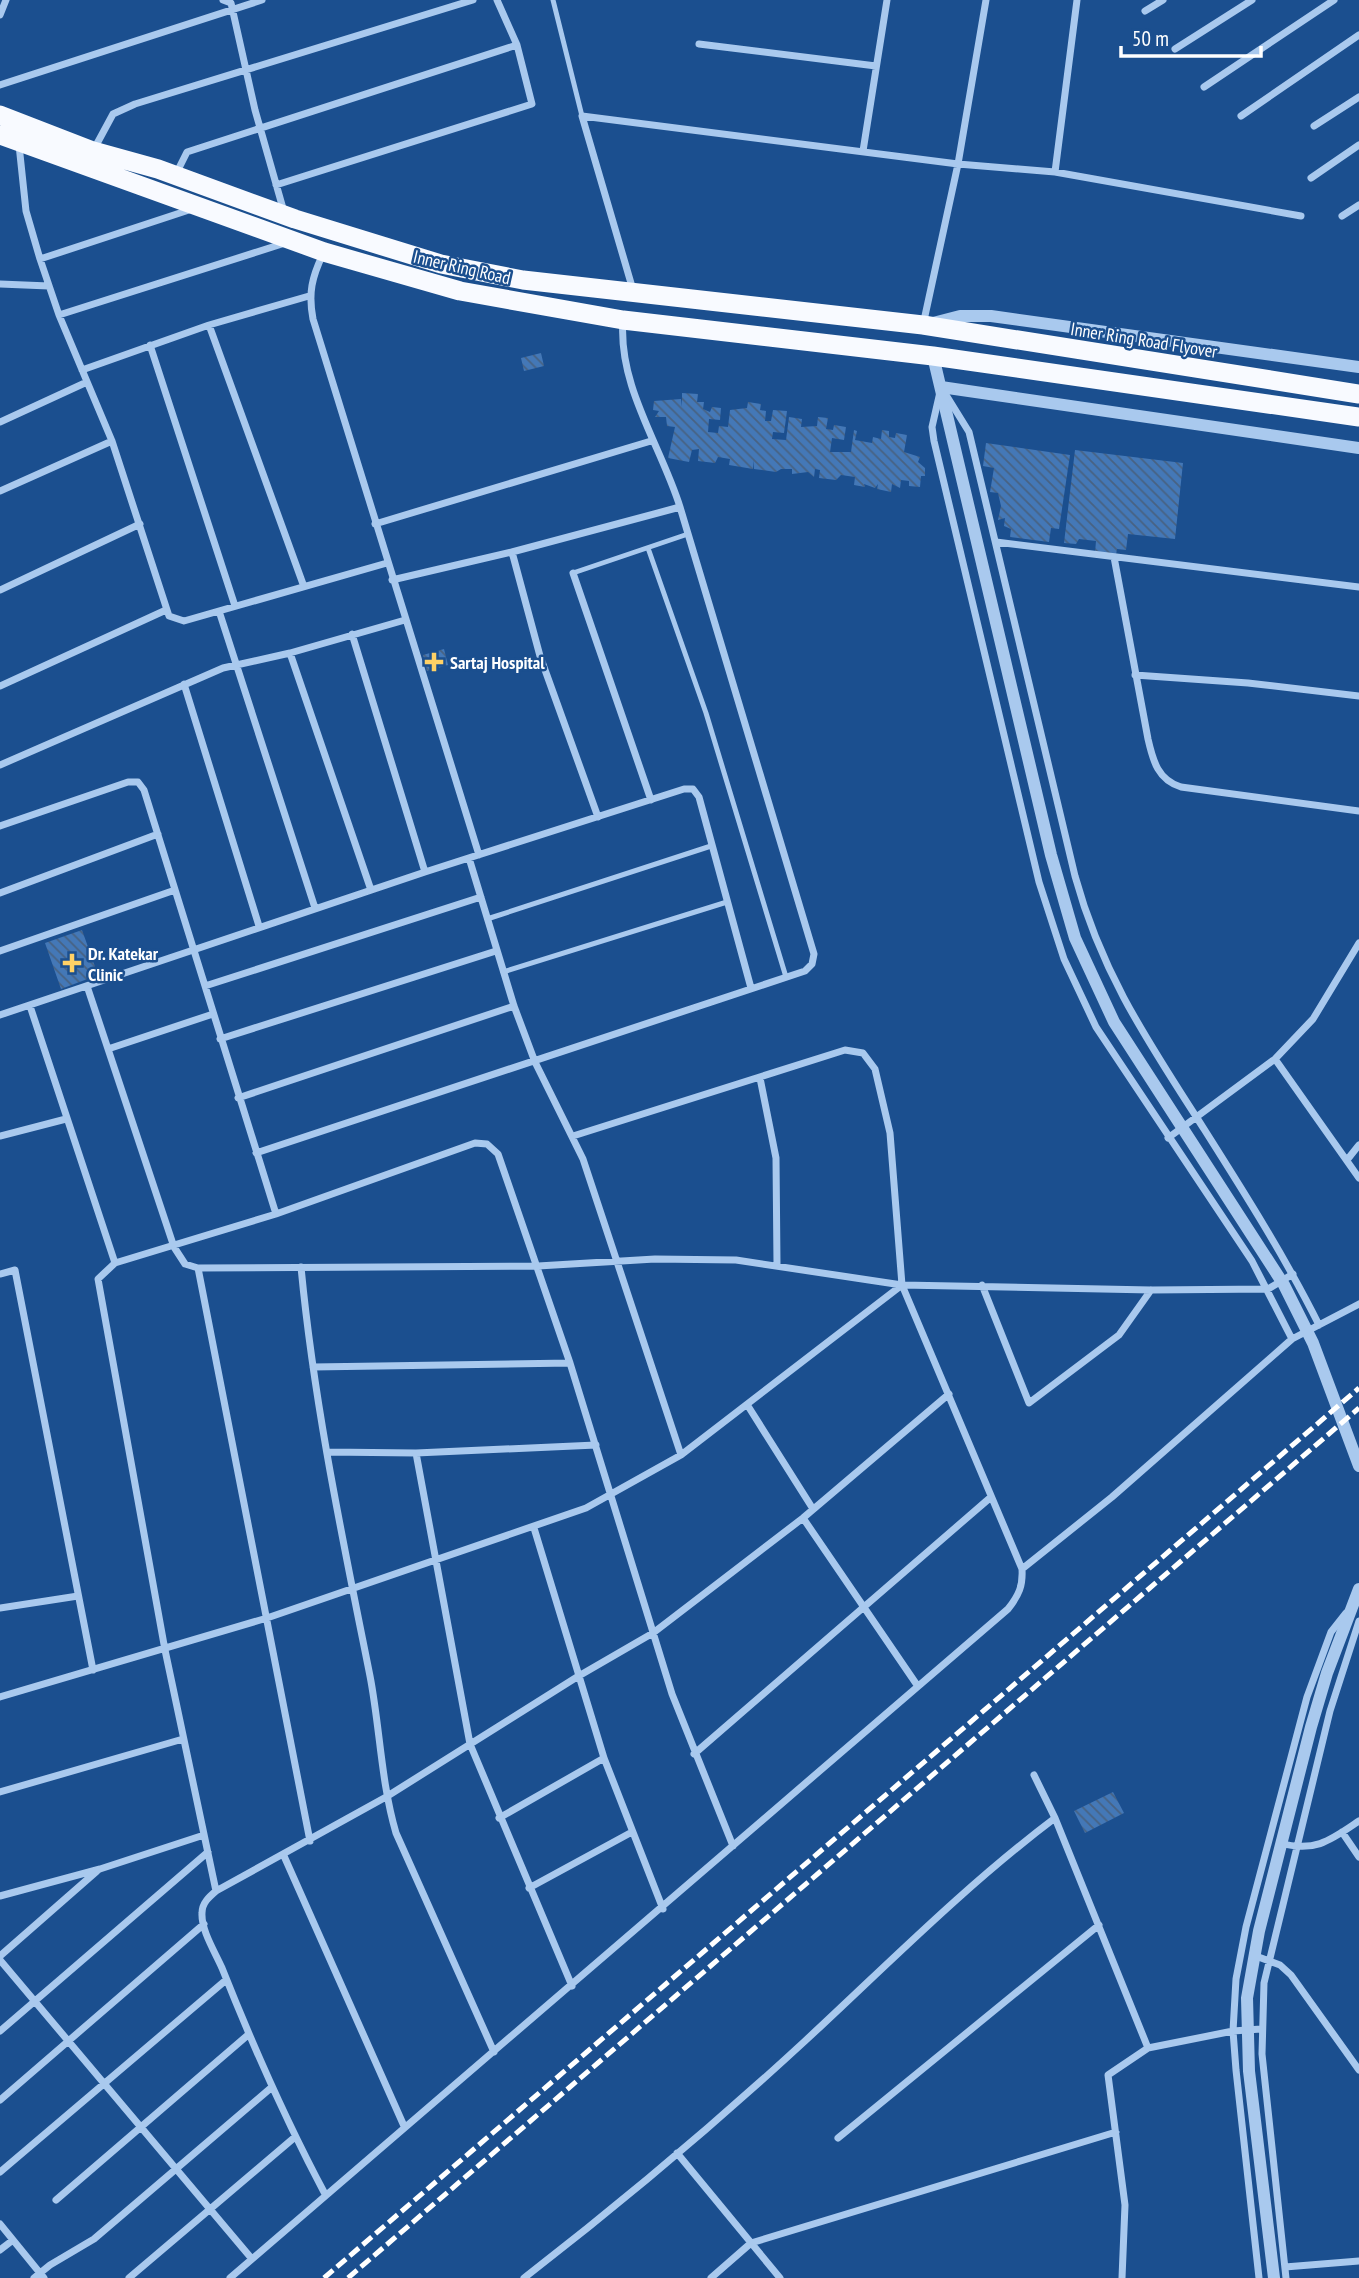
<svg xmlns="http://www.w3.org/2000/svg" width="1359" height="2278" font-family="'PT Sans Narrow',sans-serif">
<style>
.building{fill:url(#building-back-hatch)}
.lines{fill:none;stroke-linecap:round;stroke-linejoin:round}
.service{stroke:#a9c9ee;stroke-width:5}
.minor{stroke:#a9c9ee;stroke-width:7}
.tertiary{stroke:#a9c9ee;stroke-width:12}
.trunk{stroke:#f8faff;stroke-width:19}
.rail{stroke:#fff;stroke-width:5;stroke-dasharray:12 5;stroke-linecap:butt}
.poi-dot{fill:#ffd166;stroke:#1b4f8f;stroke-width:2.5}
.labels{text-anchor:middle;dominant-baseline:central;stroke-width:5;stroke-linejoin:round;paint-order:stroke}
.street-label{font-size:18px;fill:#fff;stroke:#1b4f8f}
.poi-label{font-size:18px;font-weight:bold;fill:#fff;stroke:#1b4f8f;text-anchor:start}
</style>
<defs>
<pattern id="building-back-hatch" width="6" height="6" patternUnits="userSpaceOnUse" patternTransform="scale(1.75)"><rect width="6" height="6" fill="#4478b7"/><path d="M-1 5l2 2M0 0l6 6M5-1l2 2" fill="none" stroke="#486282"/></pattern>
</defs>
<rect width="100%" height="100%" fill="#1b4f8f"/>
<!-- building -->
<path class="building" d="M541 353 544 366 524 371 521 358Z
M682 393 698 394 697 402H704L703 409 710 412 712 407 721 408 720 420 709 419 708 432 718 433 719 426 728 427 730 410 747 408 748 402 761 404 760 410 766 411 765 421H771L773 410 787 411 784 433 773 432 772 439 786 440 789 417 802 419 801 427 817 426 818 417 828 418 826 429 833 430 834 425 846 427 844 440 832 438 830 452H851L854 430 857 431 855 440 872 443 873 437 881 439 882 430 889 431V437L895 438 896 433 907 435 904 452 920 457 918 462 925 468V476H921L920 487 909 486V481L901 480 900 488 892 484 891 492 877 489 878 484 875 488 864 484 865 487 854 485 855 477 841 475 836 480 819 478 820 470 815 469 814 477 808 472 792 474V469H781L776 472 754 469V460L753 469 729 465 730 459 718 457 715 463 698 461 699 449 692 450 689 462 668 458 675 427 667 426 666 417H655L659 411 653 410 654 401 681 399 682 407Z
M986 443 1070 455 1059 529 1051 528 1049 542 1010 537 1011 529 1004 526 1005 518 998 520 1001 506 998 493 990 492 994 468 983 466Z
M1075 450 1183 463 1175 539 1128 534 1126 550 1117 549 1116 555 1095 553 1096 541 1079 539 1076 544 1064 543Z
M444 649 448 665 427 671 423 655Z
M82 930 98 975 61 989 45 943Z
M1113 1792 1124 1813 1085 1833 1074 1811Z"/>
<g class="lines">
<!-- service -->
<path class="service" d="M553 0 582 116
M648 548 706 713 786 977
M573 573 688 534
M487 919 711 846
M503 972 727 902"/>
<!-- minor -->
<path class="minor" d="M223 0 231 3 255 110 284 212
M1145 11 1163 0
M0 15 6 0
M699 44 876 66
M1175 49 1252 0
M0 85 262 0
M1204 87 1334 0
M1241 116 1359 35
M1314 126 1359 97
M19 145 26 211 40 259 59 315 112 441 169 616 184 621 387 563
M93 151 113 114 135 104 473 0
M863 151 887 0
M1055 172 1077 0
M176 174 187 152 517 45
M1311 178 1359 145
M276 185 532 104 517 45 497 0
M1342 216 1359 205
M323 254C312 277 308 293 313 319L479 855
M40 259 192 209
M0 284 49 286
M633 290 582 116 958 164 1055 172 1301 216
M59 315 285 243
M209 325 303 584
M923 325 958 164 986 0
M150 345 235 606
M82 370 209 325 309 296
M943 390 969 432 1075 876C1101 971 1145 1037 1197 1118 1240 1186 1283 1253 1319 1325
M940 392 932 427 934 441 1039 882 1064 959 1096 1027 1252 1261 1292 1339
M0 422 87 382
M0 491 112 441
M375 524 651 441
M996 542 1359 587
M512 552 540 656 598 817
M1114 557 1148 739C1153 761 1158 780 1181 787L1359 811
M573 573 651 800
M392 580 512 552 680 507
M0 590 140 524
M219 611 315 908
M290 653 371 890
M1135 675 1248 683 1359 696
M184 684 259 926
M0 686 166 610
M0 765 223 668 290 653 405 620
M0 826 128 782H138L144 790 276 1214
M469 858 514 1006 535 1062 583 1159 681 1455
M425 872 684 789H693L699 797 751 988
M0 893 158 834
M0 951 175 890
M87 986 174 1247 185 1264 198 1268 538 1266 655 1259 736 1260 902 1285 1151 1290 1268 1289 1293 1274
M205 986 481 897
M30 1006 115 1263
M0 1015 425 872 352 634
M220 1039 496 951
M108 1049 213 1014
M1275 1059 1359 1178
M760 1078 776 1158 777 1264
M238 1098 514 1006
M0 1136 66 1119
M1168 1138 1275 1059 1313 1019 1359 943
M256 1153 805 971 812 964 814 954 680 507C661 446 618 386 623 321
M1347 1160 1359 1145
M301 1267C314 1404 343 1541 370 1676 380 1728 381 1782 396 1833L494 2052
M198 1268 310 1841
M0 1274 15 1270 93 1670
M982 1285 1029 1403 1119 1335 1151 1290
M313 1367 570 1363
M748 1406 813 1509
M328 1452 416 1453 596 1445
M416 1453 470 1744 572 1986
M803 1518 917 1685
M534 1528 604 1758 663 1909
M1022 1569 1112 1497 1292 1339 1359 1304
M0 1608 78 1596
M0 1697 267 1618 586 1508 681 1455 902 1285
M694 1754 991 1497
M1034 1775 1055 1818 1148 2048 1108 2075 1125 2205 1122 2278
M0 1792 183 1739
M499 1818 604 1758
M1342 1832 1359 1857
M1280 1843C1315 1853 1331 1840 1359 1821
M284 1856 404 2126
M529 1888 632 1832
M216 1891 165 1650 98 1279 115 1263 276 1214 475 1143 487 1144 498 1154 570 1363 672 1694 733 1846
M0 1896 100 1869 204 1835
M1253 1955 1280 1965 1291 1975 1359 2070
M0 1956 97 1871
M0 1960 252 2259
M0 2031 208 1852
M1148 2048 1233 2031 1261 2029
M0 2100 204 1924
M838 2138 1099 1925
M677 2153 780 2278
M0 2172 226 1980
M325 2194C286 2121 253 2046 222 1968 215 1952 201 1930 202 1913 202 1903 209 1897 216 1891L386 1797 577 1677 653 1633 803 1518 949 1394
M56 2200 249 2034
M0 2224 44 2278
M0 2250 13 2240
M1285 2267 1359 2261
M34 2278 50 2265 94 2239 272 2087
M129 2278 295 2137
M230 2278 1008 1609C1019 1595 1023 1586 1022 1569L902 1285 890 1133 875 1069 863 1053 845 1050 573 1136
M524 2278C621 2203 715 2124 805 2041 887 1965 966 1885 1055 1818
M711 2278 751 2243 1116 2132
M1259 2278 1236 2070 1233 2031 1236 1979 1246 1927 1307 1697 1331 1632 1346 1613
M1286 2278 1262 2054 1264 1983 1330 1711 1359 1621"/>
<!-- tertiary -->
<path class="tertiary" d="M933 323 960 316H991L1359 367
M933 356 1051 855 1075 938 1114 1022 1284 1285 1313 1343 1359 1466
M941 387 1359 448
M1274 2278 1249 2071 1247 1998 1259 1931 1311 1727 1327 1673 1359 1589"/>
<!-- trunk -->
<path class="trunk" d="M0 115 93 151 158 169 295 219 441 264 523 280 923 325 1359 394
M0 135 324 252 460 291 623 320 933 356 1359 417"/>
<!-- rail -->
<path class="rail" d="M324 2278 1359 1388
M348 2278 1359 1408"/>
</g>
<!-- markers -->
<g class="poi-dot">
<path d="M430.5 651.5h7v7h7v7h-7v7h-7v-7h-7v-7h7z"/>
<path d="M68.5 952.5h7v7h7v7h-7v7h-7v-7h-7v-7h7z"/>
</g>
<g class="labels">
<!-- street labels -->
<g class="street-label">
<text transform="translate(462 267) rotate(13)">Inner Ring Road</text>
<text transform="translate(1144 340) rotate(9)">Inner Ring Road Flyover</text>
</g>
<!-- poi labels -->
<g class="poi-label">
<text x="450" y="662">Sartaj Hospital</text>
<text x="88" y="953">Dr. Katekar<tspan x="88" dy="21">Clinic</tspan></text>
</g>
</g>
<!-- scale -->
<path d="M1121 46v10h140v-10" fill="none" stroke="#ffffff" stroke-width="3.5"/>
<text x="1132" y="46" font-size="21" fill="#ffffff" stroke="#1b4f8f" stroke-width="5" paint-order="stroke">50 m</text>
</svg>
